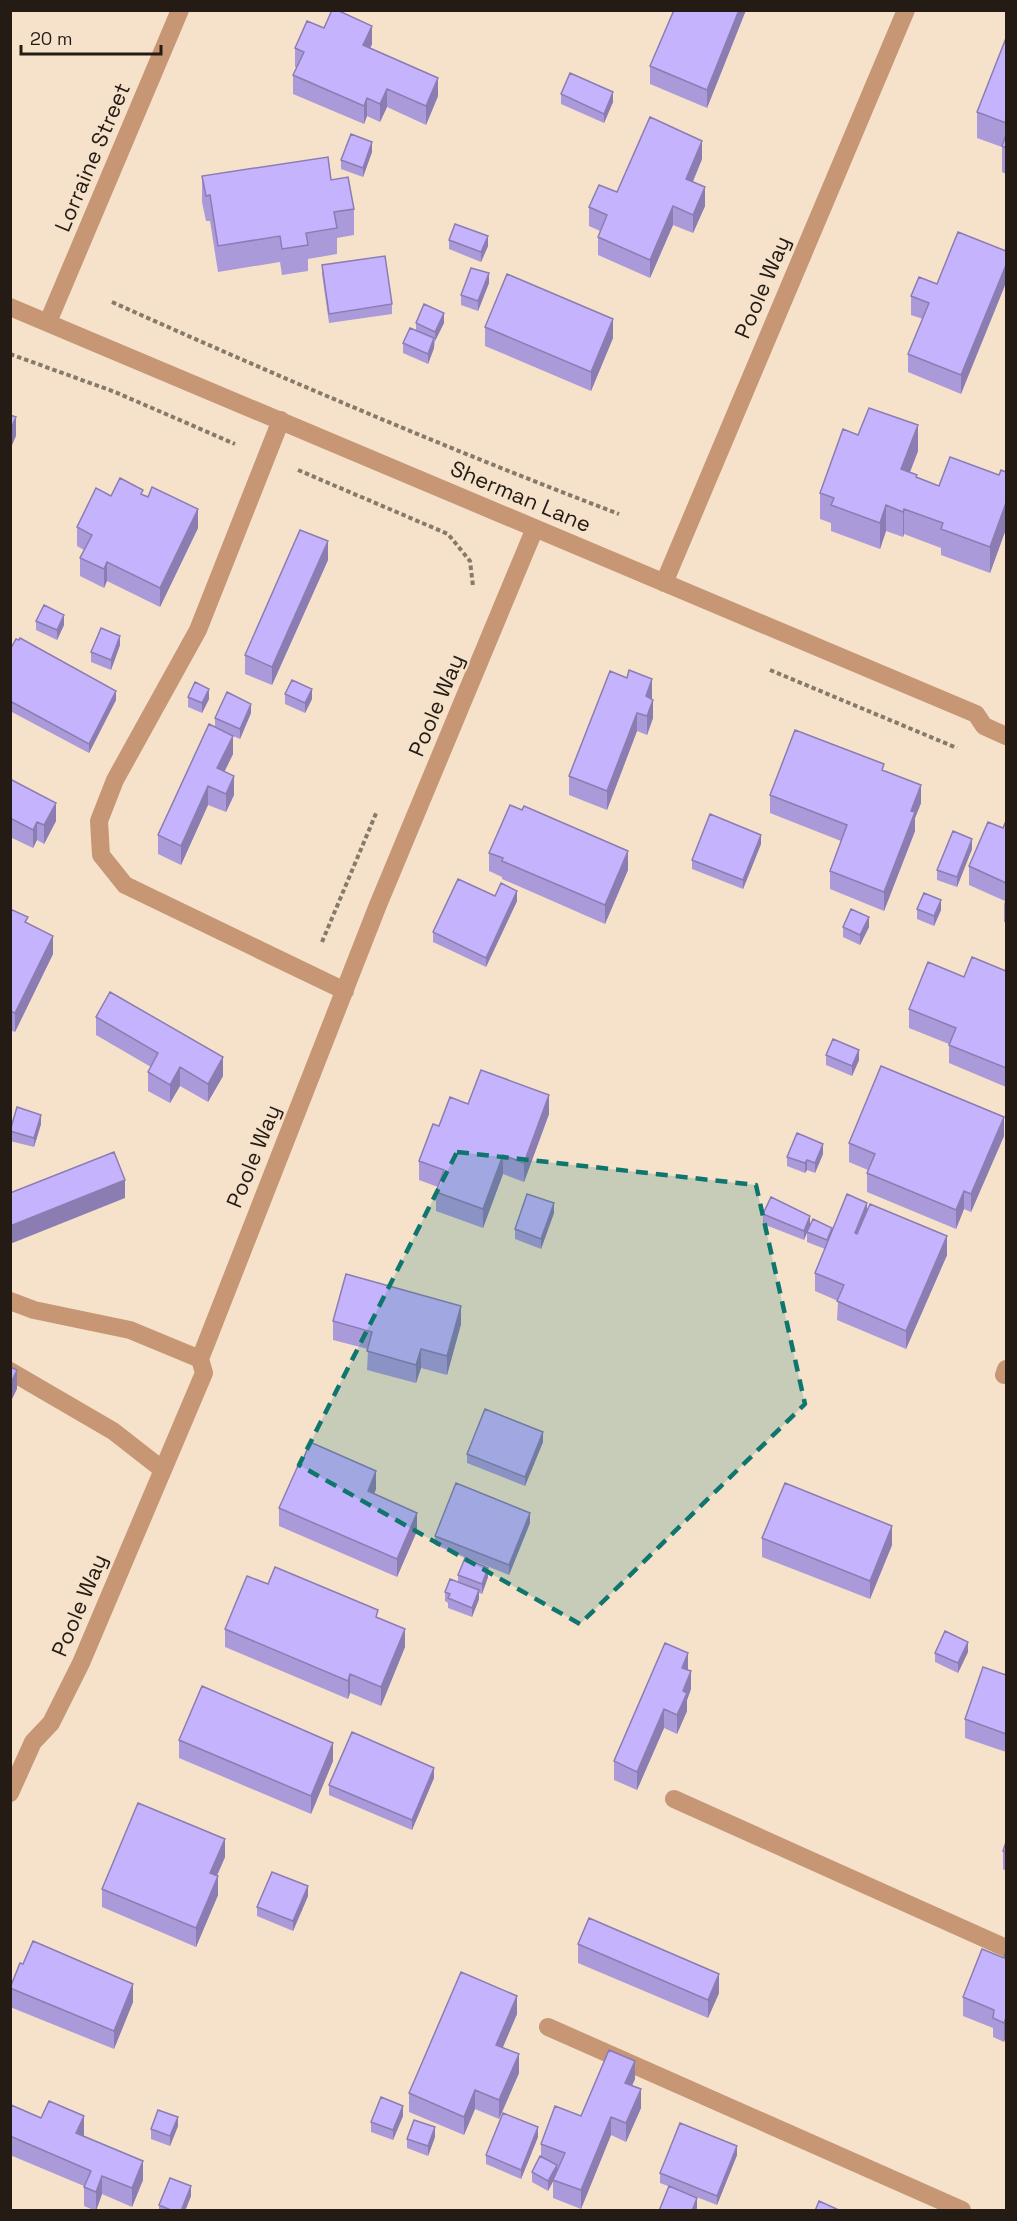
<svg xmlns="http://www.w3.org/2000/svg" width="1017" height="2221" font-family="'Space Grotesk',sans-serif">
<style>
.lines{fill:none;stroke-linecap:round;stroke-linejoin:round}
.path{stroke:#887a6b;stroke-width:4;stroke-dasharray:4.5 3;stroke-linecap:butt}
.minor{stroke:#c69675;stroke-width:18}
.wall{fill:#aa9ada}
.shaded-wall{fill:#8b7db1}
.building{fill:#c6b3fd;stroke:#8b7db1;stroke-width:1.5}
.marked{fill:#0f766e;fill-opacity:0.2;stroke:#0f766e;stroke-width:4.5;stroke-dasharray:12 8;stroke-linejoin:round}
.labels{text-anchor:middle;dominant-baseline:central;stroke-width:4.5;stroke-linejoin:round;paint-order:stroke}
.street-label{font-size:22px;fill:#241c14;stroke:#f6e2cb}
</style>
<rect width="100%" height="100%" fill="#f6e2cb"/>
<g class="lines">
<!-- path -->
<path class="path" d="M112 302C279 377 448 449 619 514
M10 354 115 392 235 444
M298 470 448 534 470 561 473 586
M770 670 957 748
M322 942 377 811"/>
<!-- minor -->
<path class="minor" d="M10 307 976 714 984 726 1006 736
M48 322 180 10
M281 420 198 630 115 780 99 821 101 855 125 885 345 991
M664 583 906 10
M10 1301 34 1310 130 1330 200 1359
M10 1371 113 1431 163 1470
M1004 1375 1006 1369
M10 1793 33 1742 51 1723 81 1663 204 1373 200 1359 378 905 535 528
M674 1799 1006 1948
M548 2027 962 2210"/>
</g>
<!-- wall -->
<path class="wall" d="M746 10 707 108 650 84V66Z
M324 28 372 44 370 48 438 96 426 125 387 107 380 122 367 116 364 124 293 94V75L297 67H295V48Z
M1006 38V174L1002 172V147L977 138V112Z
M561 94 613 102 604 123 561 104Z
M372 152 363 177 341 169V160Z
M702 159 693 182 705 206 693 233 673 225 650 278 598 255V237L600 231 589 226V207L617 192Z
M202 176 331 180 354 209V235L337 238V254L308 259V271L282 275 280 262 218 272 210 221H206L202 202Z
M449 240 488 246 481 262 449 249Z
M1006 251 961 394 908 372V354L923 319 911 315V296Z
M322 265 392 304V314L329 323 322 274Z
M489 283 478 311 461 305V295Z
M416 323H444L435 341 434 348 428 364 403 353V343L416 330Z
M485 327 613 338 591 391 485 346Z
M858 435 918 451 910 472 917 477 939 486 999 475 1006 472V529L990 573 941 555V548L904 534 903 537 886 531 880 549 831 531V523L820 519V493Z
M143 495 198 528 160 607 107 581 104 588 80 576V558L84 550 77 546V527L111 496Z
M328 560 272 685 245 674V655Z
M36 621 64 625 57 640 36 630Z
M120 645 111 670 91 662V652Z
M10 650 116 700 89 753 10 711Z
M285 694 312 699 305 713 285 704Z
M188 697 209 699 202 713 188 707Z
M652 698 653 718 647 735 637 731 607 810 569 795V776Z
M251 713 240 739 233 736V754L224 772 234 795 226 812 208 805 181 865 158 854V835L215 727V718Z
M884 771 921 803 915 818V831L884 911 830 889V871L841 841 770 813V795Z
M10 779 56 821 44 844 37 840 33 848 10 837Z
M1006 821V923L1004 922V904L1005 901 969 885V866L1003 828Z
M761 844 743 889 692 869V860Z
M972 849 957 887 937 880V870Z
M489 853 628 870 605 924 502 879V877L489 871Z
M495 896 517 901 486 967 433 942V932Z
M10 909 28 923 53 954 15 1032 10 1030Z
M917 909 941 910 934 926 917 919Z
M843 927H869L860 945 843 937Z
M1006 971V1087L949 1063V1044L909 1028V1009L964 977Z
M96 1017 223 1076 208 1102 180 1086 170 1103 148 1091V1072L151 1067 96 1035Z
M826 1055 859 1060 852 1076 826 1065Z
M468 1104 549 1114 524 1182 503 1174 483 1228 436 1211V1192L438 1187 419 1180V1161L439 1126Z
M41 1124 34 1147 10 1141V1129Z
M1004 1136 971 1212 964 1209 956 1229 867 1192V1173L868 1170 849 1162V1143Z
M823 1154 815 1173 807 1170 805 1173 787 1166V1157Z
M867 1212 947 1255 906 1349 837 1320 838 1301 815 1291V1273L825 1249 807 1242V1232L832 1231Z
M554 1213 541 1249 515 1239V1229Z
M763 1214 810 1225 804 1240 763 1224Z
M333 1321 461 1324 447 1375 421 1368 416 1383 367 1370 368 1349 333 1340Z
M543 1442 525 1486 467 1463V1454Z
M376 1489 374 1494 417 1531 397 1577 279 1526V1508Z
M530 1523 509 1575 435 1545V1536Z
M762 1538 892 1545 870 1599 762 1557Z
M458 1575 488 1577 482 1594 479 1593V1599L472 1617 448 1608V1603L445 1601V1592L458 1582Z
M268 1584 378 1617 405 1647 381 1706 350 1693 348 1699 225 1647V1629Z
M968 1652 958 1673 935 1662V1653Z
M688 1670 691 1689 687 1700V1711L677 1734 664 1728 637 1790 614 1780V1761Z
M1006 1675V1752L965 1738V1719Z
M179 1740 333 1761 311 1814 179 1758Z
M434 1778 412 1830 329 1795V1785Z
M1006 1842V1871L1003 1869V1851Z
M225 1857 217 1876 218 1895 196 1947 102 1907V1889Z
M308 1896 293 1931 257 1916V1907Z
M578 1944 719 1993 708 2018 578 1963Z
M1006 1951V2039H1005L1004 2042 993 2037V2028L963 2016V1997L1004 1958Z
M23 1964 133 2002 114 2049 10 2007V1988Z
M517 2014 503 2047 519 2073 499 2119 475 2109 464 2135 409 2112V2093Z
M635 2079 632 2085 641 2108 626 2142 611 2135 581 2209 553 2198V2181L548 2191 532 2182V2172L541 2156V2144Z
M10 2107 84 2135V2136L143 2180 132 2207 102 2194 96 2211 84 2206V2186L10 2155Z
M403 2116 393 2140 371 2132V2122Z
M178 2126 170 2146 151 2139V2129Z
M435 2137 428 2156 407 2148V2139Z
M538 2137 521 2179 486 2164V2155Z
M737 2155 717 2205 676 2189 697 2208 668 2186 660 2183V2173Z
M191 2196 185 2211H159V2205Z"/>
<!-- shaded-wall -->
<path class="shaded-wall" d="M739 10H746L707 108V90Z
M372 26V44L363 64V45Z
M438 78V96L426 125V106Z
M387 89V107L380 122V104Z
M613 92V102L604 123V114Z
M367 98V116L364 124V106Z
M702 141V159L686 197V179Z
M372 142V152L363 177V168Z
M705 187V206L693 233V215Z
M673 206V225L650 278V260Z
M488 236V246L481 262V252Z
M1006 265V283L961 394V375Z
M489 273V283L478 311V301Z
M444 313V323L435 341V332Z
M613 319V338L591 391V372Z
M434 338V348L428 364V354Z
M16 417V436L10 450V431Z
M918 425V451L901 495V469Z
M1006 503V529L990 573V547Z
M886 505V531L880 549V523Z
M198 509V528L160 607V588Z
M904 509V534L903 537V512Z
M328 541V560L272 685V667Z
M107 562V581L104 588V569Z
M64 615V625L57 640V630Z
M120 636V645L111 670V660Z
M652 679V698L646 715V696Z
M209 689V699L202 713V703Z
M312 689V699L305 713V703Z
M116 691V700L89 753V744Z
M653 700V718L647 735V716Z
M251 704V713L240 739V729Z
M637 713V731L607 810V791Z
M233 736V754L217 787V768Z
M234 776V795L226 812V794Z
M921 785V803L915 818V831L884 911V892L911 811Z
M208 786V805L181 865V846Z
M56 803V821L44 844V825Z
M37 822V840L33 848V830Z
M761 835V844L743 889V880Z
M972 839V849L957 887V877Z
M628 851V870L605 924V905Z
M517 891V901L486 967V958Z
M941 900V910L934 926V916Z
M869 917V927L860 945V935Z
M53 936V954L15 1032V1013Z
M859 1050V1060L852 1076V1066Z
M223 1057V1076L208 1102V1084Z
M180 1067V1086L170 1103V1085Z
M549 1095V1114L524 1182V1163Z
M41 1115V1124L34 1147V1138Z
M1004 1117V1136L971 1212V1194Z
M823 1144V1154L815 1173V1163Z
M503 1155V1174L483 1228V1209Z
M807 1160V1170L805 1173V1163Z
M125 1180V1198L10 1244V1226Z
M964 1191V1209L956 1229V1210Z
M554 1203V1213L541 1249V1239Z
M867 1203V1221L855 1252V1233Z
M810 1216V1225L804 1240V1231Z
M947 1236V1255L906 1349V1331Z
M461 1306V1324L447 1375V1356Z
M421 1349V1368L416 1383V1365Z
M17 1370V1389L10 1403V1385Z
M543 1432V1442L525 1486V1477Z
M376 1471V1489L368 1509V1491Z
M417 1513V1531L397 1577V1559Z
M530 1513V1523L509 1575V1565Z
M892 1526V1545L870 1599V1581Z
M488 1568V1577L482 1594V1584Z
M479 1590V1599L472 1617V1608Z
M405 1629V1647L381 1706V1687Z
M968 1642V1652L958 1673V1663Z
M688 1653V1671L682 1668Z
M691 1671V1689L687 1700V1711L677 1734V1715L683 1691Z
M350 1674V1693L348 1699V1681Z
M664 1709V1728L637 1790V1772Z
M333 1743V1761L311 1814V1796Z
M434 1768V1778L412 1830V1820Z
M225 1839V1857L210 1891V1873Z
M218 1876V1895L196 1947V1928Z
M308 1886V1896L293 1931V1921Z
M719 1974V1993L708 2018V2000Z
M133 1984V2002L114 2049V2031Z
M517 1996V2014L496 2063V2045Z
M1005 2020V2039L1004 2042V2023Z
M519 2054V2073L499 2119V2100Z
M635 2061V2079L625 2101V2083Z
M641 2089V2108L626 2142V2123Z
M475 2090V2109L464 2135V2117Z
M403 2106V2116L393 2140V2130Z
M84 2116V2135L76 2151V2133Z
M178 2117V2126L170 2146V2136Z
M611 2117V2135L581 2209V2190Z
M435 2127V2137L428 2156V2146Z
M538 2127V2137L521 2179V2170Z
M737 2146V2155L717 2205V2196Z
M143 2161V2180L132 2207V2188Z
M557 2165V2174L548 2191V2181Z
M102 2176V2194L96 2211V2192Z
M191 2186V2196L185 2211H181Z
M697 2198V2208L696 2211H692Z"/>
<!-- building -->
<path class="building" d="M332 10H337L372 26 363 45 438 78 426 106 387 89 380 104 367 98 364 106 293 75 304 52 295 48 307 21 324 28Z
M674 10H739L707 90 650 66Z
M1006 38V123L977 112Z
M570 73 613 92 604 114 561 94Z
M650 117 702 141 686 179 705 187 693 215 673 206 650 260 598 237 607 215 589 207 599 185 617 192Z
M351 134 372 142 363 168 341 160Z
M1006 135V148L1002 146Z
M328 157 331 180 348 177 354 209 334 212 337 228 306 233 308 245 282 249 280 236 218 246 210 195 206 196 202 176Z
M455 224 488 236 481 252 449 240Z
M958 232 1006 251V265L961 375 908 354 929 303 911 296 919 277 937 284Z
M385 256 392 304 329 314 322 265Z
M471 268 489 273 478 301 461 295Z
M507 274 613 319 591 372 485 327Z
M424 304 444 313 435 332 416 323Z
M410 328 434 338 428 354 403 343Z
M869 408 918 425 901 469 917 475 916 477 939 486 950 457 999 475 1001 470 1006 472V503L990 547 941 529 943 523 904 509 903 512 886 505 880 523 831 505 834 498 820 493 843 429 858 435Z
M10 415 16 417 10 431Z
M120 478 143 490 141 494 148 497 152 487 198 509 160 588 107 562 104 569 80 558 92 535 77 527 96 488 111 496Z
M300 530 328 541 272 667 245 655Z
M44 605 64 615 57 630 36 621Z
M101 628 120 636 111 660 91 652Z
M20 638 116 691 89 744 10 701V650L16 639 19 640Z
M629 670 652 679 646 696 653 700 647 716 637 713 607 791 569 776 610 671 627 678Z
M292 680 312 689 305 703 285 694Z
M195 682 209 689 202 703 188 697Z
M227 692 251 704 240 729 215 718Z
M209 724 233 736 217 768 234 776 226 794 208 786 181 846 158 835Z
M795 730 884 764 882 770 921 785 911 811 915 812 884 892 830 871 847 825 770 795Z
M10 779 56 803 44 825 37 822 33 830 10 818Z
M510 805 522 810 524 806 628 851 605 905 502 861 503 858 489 853Z
M710 814 761 835 743 880 692 860Z
M1006 821V883L969 866 988 822 1003 828Z
M953 831 972 839 957 877 937 870Z
M458 879 495 896 501 883 517 891 486 958 433 932Z
M924 893 941 900 934 916 917 909Z
M10 909 28 917 25 922 53 936 15 1013 10 1011Z
M851 909 869 917 860 935 843 927Z
M972 957 1006 971V1068L949 1045 956 1028 909 1009 928 962 964 977Z
M110 992 223 1057 208 1084 180 1067 170 1085 148 1072 158 1053 96 1017Z
M833 1039 859 1050 852 1066 826 1055Z
M881 1066 1004 1117 971 1194 964 1191 956 1210 867 1173 875 1154 849 1143Z
M481 1070 549 1095 524 1163 503 1155 483 1209 436 1192 444 1170 419 1161 433 1124 439 1126 450 1097 468 1104Z
M17 1107 41 1115 34 1138 10 1131Z
M797 1133 823 1144 815 1163 807 1160 805 1163 787 1157Z
M114 1152 125 1180 10 1226V1193Z
M527 1194 554 1203 541 1239 515 1229Z
M847 1194 867 1203 855 1233 857 1234 870 1204 947 1236 906 1331 837 1301 844 1285 815 1273Z
M771 1197 810 1216 804 1231 763 1214Z
M813 1219 832 1228 827 1240 807 1232Z
M346 1274 461 1306 447 1356 421 1349 416 1365 367 1351 372 1332 333 1321Z
M10 1367 17 1370 10 1385Z
M485 1409 543 1432 525 1477 467 1454Z
M310 1442 376 1471 368 1491 417 1513 397 1559 279 1508 301 1459 303 1460Z
M456 1483 530 1513 509 1565 435 1536Z
M785 1483 892 1526 870 1581 762 1538Z
M465 1558 488 1568 482 1584 458 1575Z
M275 1567 378 1610 376 1617 405 1629 381 1687 350 1674 348 1681 225 1629 247 1576 268 1584Z
M450 1579 479 1590 472 1608 448 1598 450 1594 445 1592Z
M945 1631 968 1642 958 1663 935 1653Z
M665 1643 688 1653 682 1668 691 1671 683 1691 687 1693 677 1715 664 1709 637 1772 614 1761Z
M983 1667 1006 1675V1734L965 1719Z
M202 1686 333 1743 311 1796 179 1740Z
M352 1732 434 1768 412 1820 329 1785Z
M138 1803 225 1839 210 1873 218 1876 196 1928 102 1889Z
M1006 1842V1852L1003 1851Z
M272 1872 308 1886 293 1921 257 1907Z
M589 1918 719 1974 708 2000 578 1944Z
M33 1941 133 1984 114 2031 10 1988 20 1963 23 1964Z
M982 1949 1004 1958 1006 1951V2021L1005 2020 1004 2023 993 2018 994 2010 963 1997Z
M461 1972 517 1996 496 2045 519 2054 499 2100 475 2090 464 2117 409 2093Z
M609 2050 635 2061 625 2083 641 2089 626 2123 611 2117 581 2190 553 2180 565 2153 541 2144 555 2106 581 2116Z
M381 2097 403 2106 393 2130 371 2122Z
M49 2101 84 2116 76 2133 143 2161 132 2188 102 2176 96 2192 84 2187 91 2171 10 2136 11 2105 41 2118Z
M158 2110 178 2117 170 2136 151 2129Z
M503 2113 538 2127 521 2170 486 2155Z
M414 2120 435 2127 428 2146 407 2139Z
M680 2123 737 2146 717 2196 660 2173Z
M540 2156 557 2165 548 2181 532 2172Z
M170 2178 191 2186 181 2211H173L159 2205Z
M669 2186 697 2198 692 2211H659Z
M819 2201 841 2211H815Z"/>
<!-- marked area -->
<path class="marked" d="M457 1152 756 1185 805 1404 580 1624 299 1465Z"/>
<g class="labels">
<!-- street labels -->
<g class="street-label">
<text transform="translate(92 157) rotate(-67)">Lorraine Street</text>
<text transform="translate(762 287) rotate(-67)">Poole Way</text>
<text transform="translate(521 496) rotate(23)">Sherman Lane</text>
<text transform="translate(436 705) rotate(-67)">Poole Way</text>
<text transform="translate(253 1156) rotate(-68)">Poole Way</text>
<text transform="translate(79 1605) rotate(-67)">Poole Way</text>
</g>
</g>
<!-- border -->
<rect width="1017" height="2221" fill="none" stroke="#241c14" stroke-width="24"/>
<!-- scale -->
<path d="M21 45v9h140v-9" fill="none" stroke="#241c14" stroke-width="3"/>
<text x="30" y="45" font-size="18" fill="#241c14" stroke="#f6e2cb" stroke-width="4.5" paint-order="stroke">20 m</text>
</svg>
